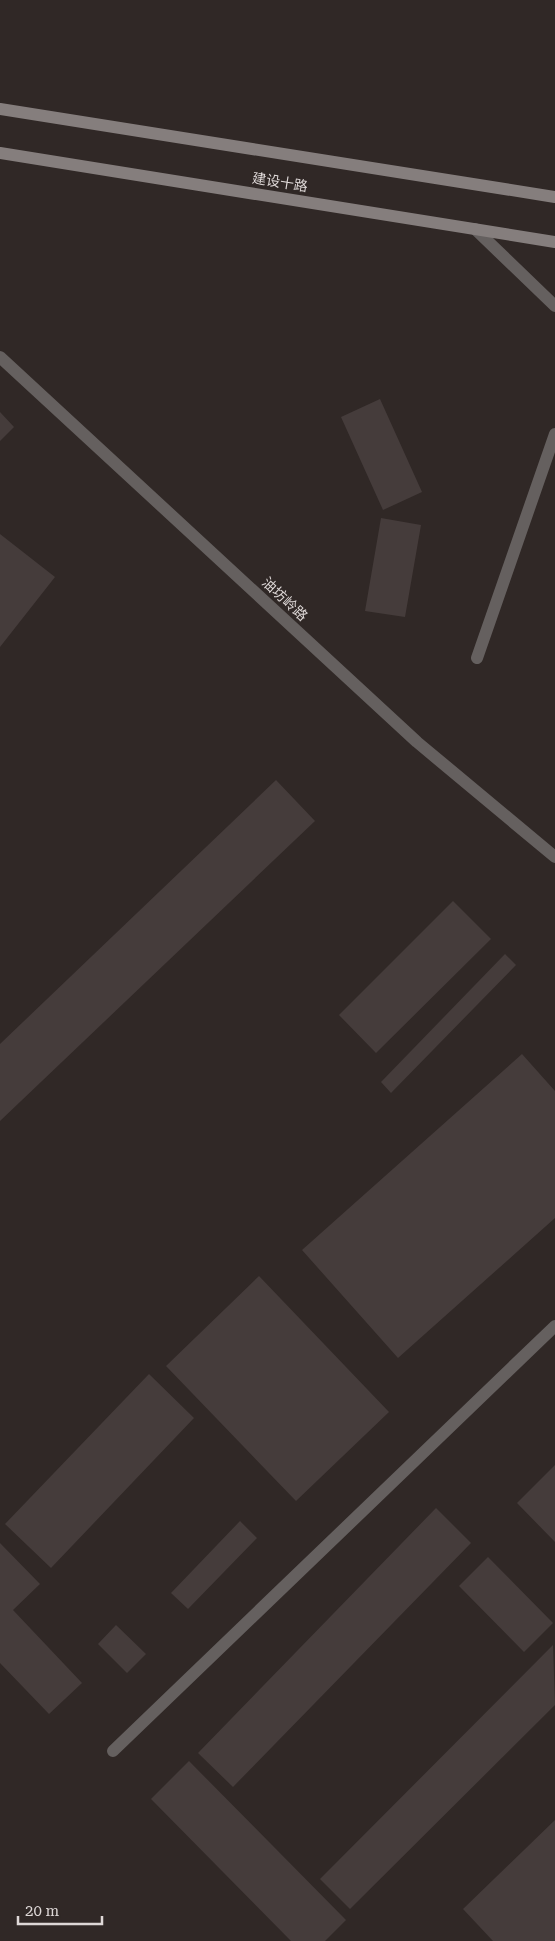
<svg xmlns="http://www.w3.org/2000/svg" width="555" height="1941" font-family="'Roboto Serif','Noto Sans SC',serif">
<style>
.building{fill:#453c3b}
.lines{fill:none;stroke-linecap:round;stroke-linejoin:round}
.lane{stroke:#65605f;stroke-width:12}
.street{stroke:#65605f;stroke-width:12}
.secondary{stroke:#857e7d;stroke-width:12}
.labels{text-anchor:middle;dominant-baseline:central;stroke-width:4.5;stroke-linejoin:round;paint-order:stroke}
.street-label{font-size:14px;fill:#ded8d7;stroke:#302826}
</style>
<rect width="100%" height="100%" fill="#302826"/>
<!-- building -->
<path class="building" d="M380 399 422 492 383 510 341 417Z
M0 412 14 427 0 441Z
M381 518 421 525 405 617 365 611Z
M0 534 55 577 0 647Z
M276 780 315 821 0 1121V1044Z
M453 901 491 939 376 1053 339 1015Z
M505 954 516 965 391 1093 381 1082Z
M522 1054 555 1091V1218L398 1358 302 1250Z
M259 1276 389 1412 296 1501 166 1366Z
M149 1374 194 1418 51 1568 5 1524Z
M555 1465V1542L517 1503Z
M436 1508 471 1543 233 1787 198 1753Z
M240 1521 257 1538 188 1609 171 1593Z
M0 1543 40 1584 13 1610 82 1683 49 1714 0 1663Z
M488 1557 553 1623 524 1652 459 1586Z
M116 1625 146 1654 127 1673 98 1644Z
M553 1645 555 1705 350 1909 320 1879Z
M189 1761 346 1920 325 1941H291L151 1799Z
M555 1820V1941H493L463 1909Z"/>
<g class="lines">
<!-- lane -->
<path class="lane" d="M113 1751 555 1326"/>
<!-- street -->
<path class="street" d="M475 229 555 306
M0 357 417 742 555 857
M477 658 555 434"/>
<!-- secondary -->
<path class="secondary" d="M0 109 555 197
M0 153 555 242"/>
</g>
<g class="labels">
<!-- street labels -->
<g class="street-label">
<text transform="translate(280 182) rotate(9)">建设十路</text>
<text transform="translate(285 599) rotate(43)">油坊岭路</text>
</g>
</g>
<!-- scale -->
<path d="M18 1916v8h84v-8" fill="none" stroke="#ded8d7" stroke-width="2.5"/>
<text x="25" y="1916" font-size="15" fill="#ded8d7" stroke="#302826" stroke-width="4" paint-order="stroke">20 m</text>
</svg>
